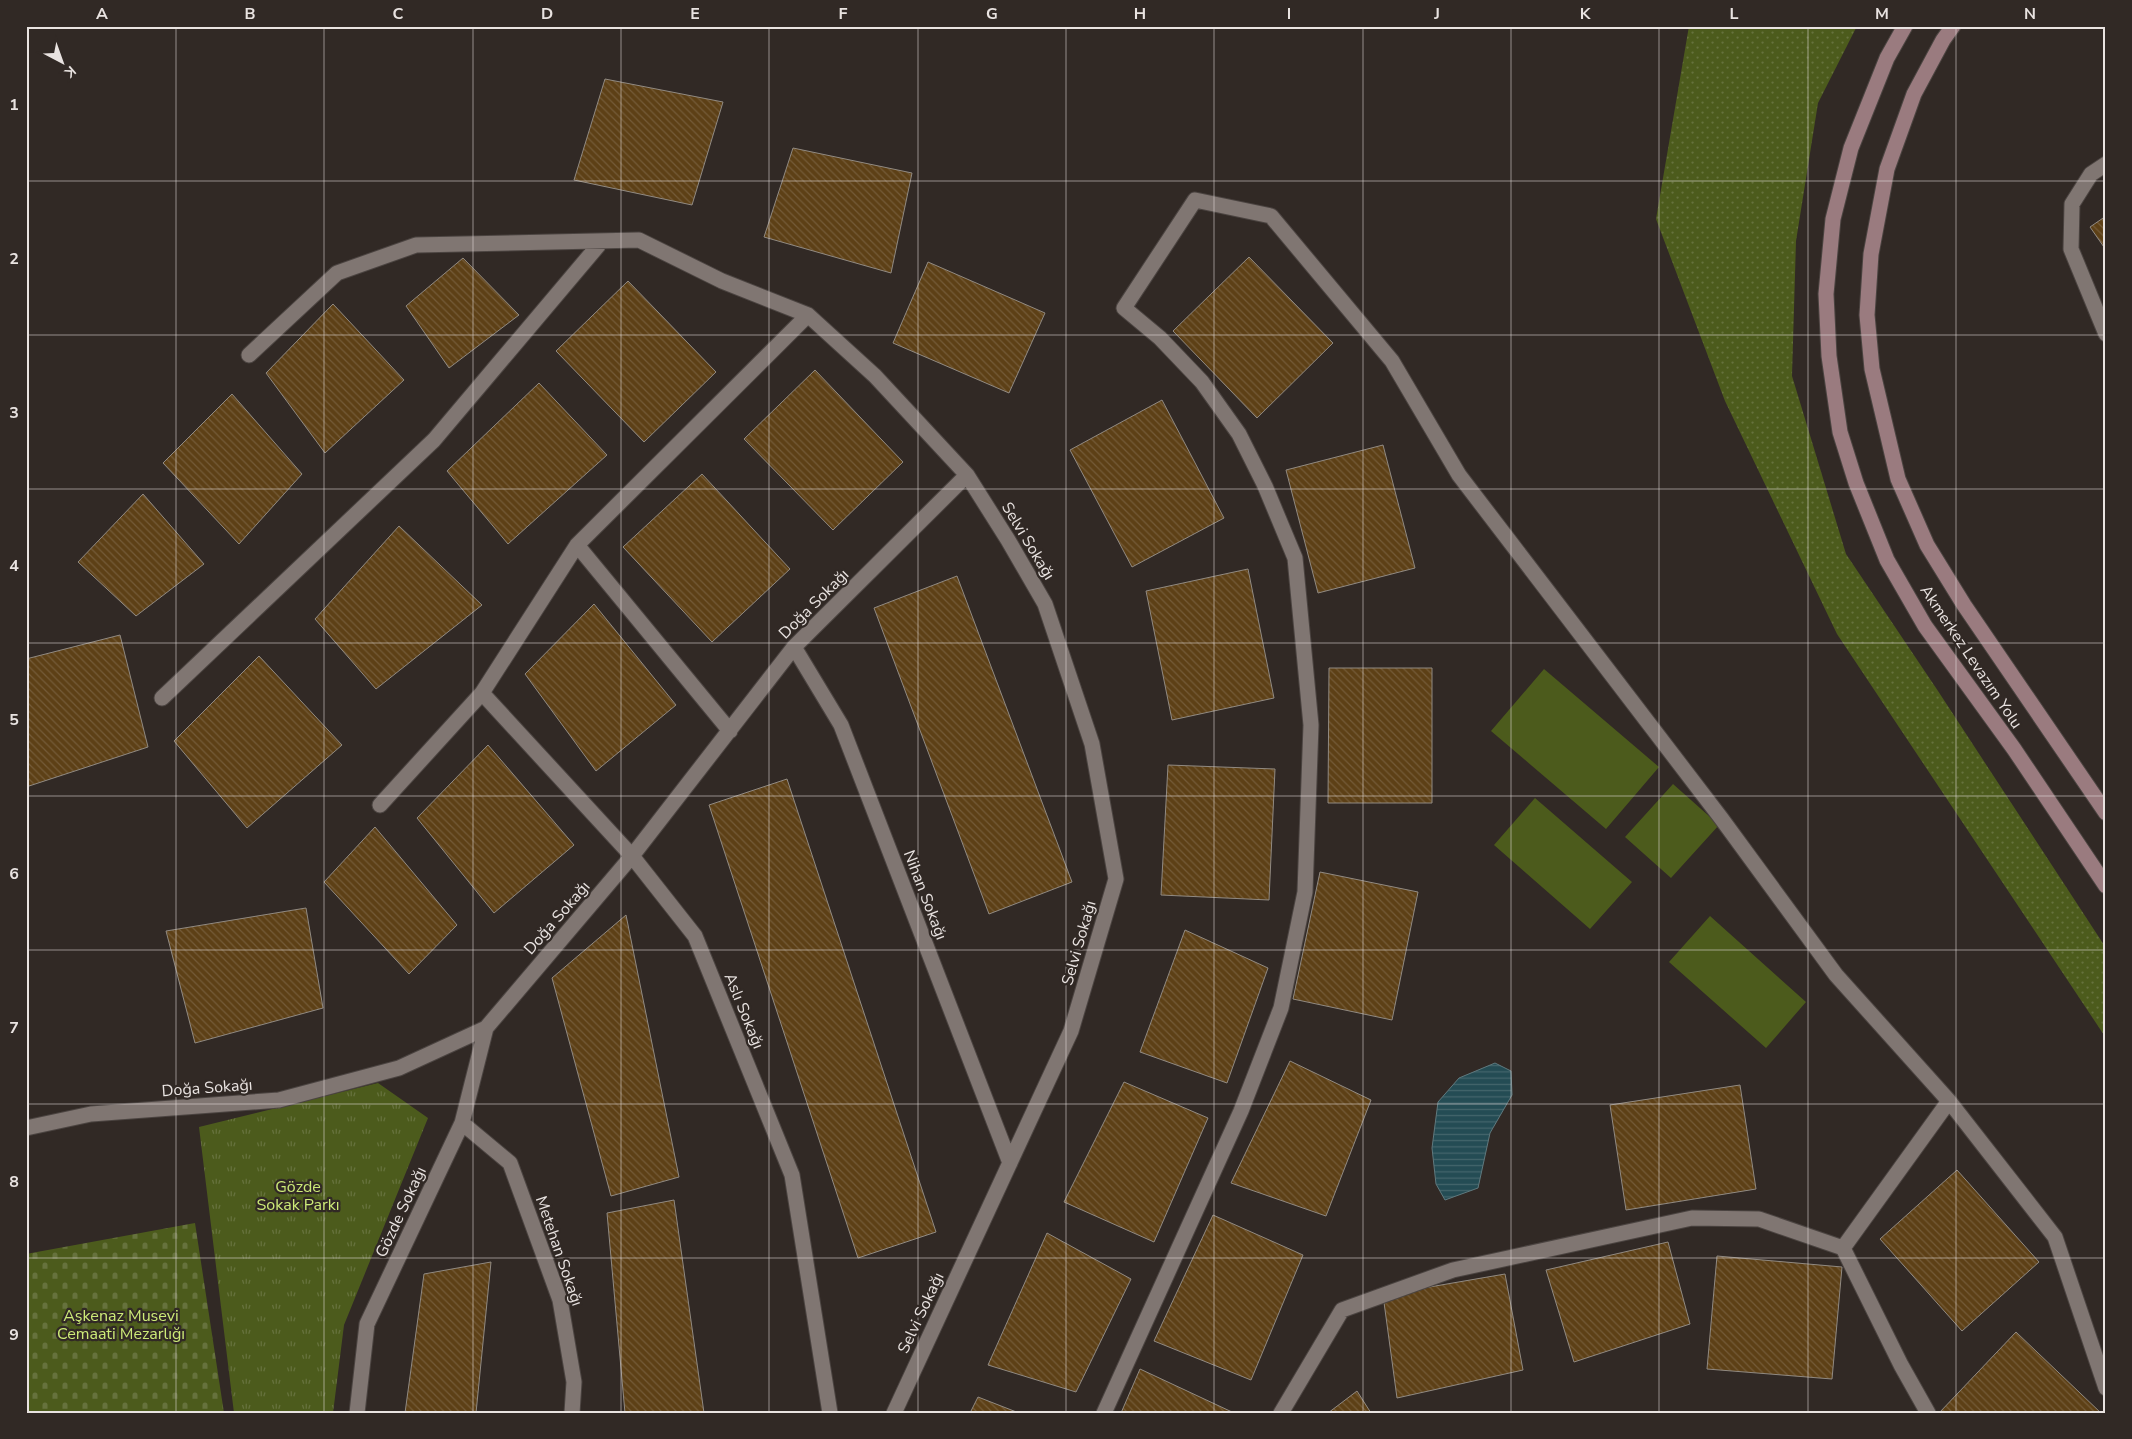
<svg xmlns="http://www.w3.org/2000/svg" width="2132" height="1439" font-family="'Nunito Sans',sans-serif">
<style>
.grass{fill:url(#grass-dots)}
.cemetery{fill:url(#cemetery-stones)}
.park{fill:url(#park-tufts)}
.garden{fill:#4c5b1c}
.water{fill:url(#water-rules);stroke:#5f797e}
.building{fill:url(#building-back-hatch);stroke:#918a82}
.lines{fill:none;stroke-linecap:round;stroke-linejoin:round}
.street-casing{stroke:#4b4441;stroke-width:17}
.secondary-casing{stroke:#4b4441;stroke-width:17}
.street{stroke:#807672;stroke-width:15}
.secondary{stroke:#9a7b7f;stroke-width:15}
.grid{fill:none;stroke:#e9e3e1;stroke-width:1;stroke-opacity:0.55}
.labels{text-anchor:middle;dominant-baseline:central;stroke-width:4.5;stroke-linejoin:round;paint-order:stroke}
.street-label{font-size:16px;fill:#e9e3e1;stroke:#312925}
.park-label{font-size:16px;fill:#cdeb78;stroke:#312925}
.neatline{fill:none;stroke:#e9e3e1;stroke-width:2}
.grid-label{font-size:16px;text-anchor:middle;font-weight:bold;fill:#e9e3e1}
</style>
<defs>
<pattern id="grass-dots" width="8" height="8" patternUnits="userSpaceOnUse" patternTransform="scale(1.25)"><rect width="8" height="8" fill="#4c5b1c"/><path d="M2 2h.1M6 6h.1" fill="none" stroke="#66723d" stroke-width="1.8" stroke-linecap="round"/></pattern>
<pattern id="cemetery-stones" width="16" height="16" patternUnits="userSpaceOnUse" patternTransform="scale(1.25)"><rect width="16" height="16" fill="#4c5b1c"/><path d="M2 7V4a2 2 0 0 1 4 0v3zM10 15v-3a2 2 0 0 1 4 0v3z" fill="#66723d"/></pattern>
<pattern id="park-tufts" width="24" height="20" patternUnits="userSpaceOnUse" patternTransform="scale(1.25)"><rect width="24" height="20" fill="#4c5b1c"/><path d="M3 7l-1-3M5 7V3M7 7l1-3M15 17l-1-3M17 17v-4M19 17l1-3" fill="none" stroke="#66723d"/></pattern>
<pattern id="water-rules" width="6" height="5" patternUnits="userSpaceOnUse" patternTransform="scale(1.25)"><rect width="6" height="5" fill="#244c54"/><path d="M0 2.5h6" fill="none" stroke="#44666c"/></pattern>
<pattern id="building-back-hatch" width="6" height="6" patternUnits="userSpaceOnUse" patternTransform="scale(1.25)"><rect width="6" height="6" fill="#5d4016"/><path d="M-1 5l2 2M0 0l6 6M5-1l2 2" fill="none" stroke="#745b38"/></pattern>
</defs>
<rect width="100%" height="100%" fill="#312925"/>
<!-- grass -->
<path class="grass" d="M1689 26H1857L1818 103 1796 241 1792 376 1846 554 1938 691 2106 948V1038L1837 634 1725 401 1656 219Z"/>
<!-- cemetery -->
<path class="cemetery" d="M195 1223 224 1413H26V1254Z"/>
<!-- park -->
<path class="park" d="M378 1083 428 1118 344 1325 333 1413H234L199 1127Z"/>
<!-- garden -->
<path class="garden" d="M1544 669 1659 767 1606 829 1491 731Z
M1673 784 1719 825 1671 878 1625 837Z
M1535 798 1632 882 1590 929 1494 845Z
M1710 916 1806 1002 1766 1048 1669 962Z"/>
<!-- water -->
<path class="water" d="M1495 1063 1511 1071 1512 1095 1490 1133 1478 1188 1445 1200 1436 1184 1432 1148 1438 1102 1459 1078Z"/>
<!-- building -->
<path class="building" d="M605 79 723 102 692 205 574 180Z
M793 148 912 173 891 273 764 237Z
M2106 216V250L2090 227Z
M1249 257 1333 343 1257 418 1173 331Z
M463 258 519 315 449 368 406 306Z
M928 262 1045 313 1009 393 893 343Z
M628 281 716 372 644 442 556 351Z
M333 304 404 380 325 453 266 373Z
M815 370 903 462 833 530 744 439Z
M539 383 607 455 508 544 447 471Z
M232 394 302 474 239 544 163 463Z
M1162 400 1224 518 1132 567 1070 450Z
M1383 445 1415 568 1318 593 1286 470Z
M702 474 790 569 712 642 623 547Z
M143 494 204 564 136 616 78 562Z
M399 526 482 605 376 689 315 619Z
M1248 569 1274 698 1172 720 1146 591Z
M957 576 1072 882 989 914 874 608Z
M594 604 676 705 596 771 525 674Z
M120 635 148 747 26 787V659Z
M259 656 342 745 247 828 174 741Z
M1329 668H1432V803H1328Z
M488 745 574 845 494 913 417 818Z
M1168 765 1275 769 1269 900 1161 895Z
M787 779 936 1232 858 1258 709 805Z
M375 827 457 925 409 974 324 882Z
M1320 872 1418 892 1392 1020 1293 999Z
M306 908 323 1008 195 1043 166 931Z
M626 915 679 1177 611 1196 552 978Z
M1185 930 1268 968 1227 1083 1140 1052Z
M1290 1061 1371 1100 1326 1216 1231 1183Z
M1124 1082 1208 1118 1154 1242 1064 1202Z
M1740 1085 1756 1189 1626 1210 1610 1105Z
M1957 1170 2039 1262 1962 1331 1880 1239Z
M674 1200 704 1413H625L607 1213Z
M1213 1215 1303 1255 1251 1380 1154 1341Z
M1047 1233 1131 1279 1076 1392 988 1365Z
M1668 1242 1690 1324 1574 1362 1546 1270Z
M1717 1256 1842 1267 1832 1379 1707 1369Z
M491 1262 476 1413H405L424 1274Z
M1505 1274 1523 1370 1397 1398 1383 1295Z
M2016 1332 2101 1413H1939Z
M1140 1369 1232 1412 1121 1413Z
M1357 1391 1371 1413H1328Z
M978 1397 1019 1413H970Z"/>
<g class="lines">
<!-- street casing -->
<g class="street-casing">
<path id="street" d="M2106 164 2091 174 2072 204 2071 249 2106 334
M249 355 337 273 416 245 639 240 722 281 808 315 875 376 967 475 1008 540 1045 604 1092 744 1116 879 1071 1031 894 1413
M577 545 730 731
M794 647 841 725 1010 1163
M482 693 632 856 695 936 792 1175 830 1413
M162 698 434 440 602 241
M380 805 482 693 577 545 808 315
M462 1123 510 1163 560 1300 574 1382 572 1413
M26 1128 91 1114 279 1100 399 1068 486 1028 632 856 794 647 967 475
M1843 1248 1901 1365 1928 1413
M357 1413 367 1324 462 1123 486 1028
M1104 1413 1241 1111 1281 1008 1305 892 1311 725 1295 558 1265 486 1239 434 1202 382 1160 338 1124 308 1195 200 1271 216 1392 361 1459 475 1721 818 1836 975 1949 1101 2055 1237 2106 1388
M1281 1413 1342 1310 1453 1270 1692 1218 1759 1219 1843 1248 1949 1101"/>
</g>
<!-- secondary casing -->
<g class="secondary-casing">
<path id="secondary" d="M1905 26 1887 58 1851 148 1833 219 1826 294 1829 356 1840 432 1856 483 1887 560 1925 626 2014 749 2106 886
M1953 26 1943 40 1914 94 1887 169 1871 254 1867 315 1872 369 1898 479 1927 545 1964 605 2106 813"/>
</g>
<!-- street -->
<use href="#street" class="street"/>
<!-- secondary -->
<use href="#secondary" class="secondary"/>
</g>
<!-- grid -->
<path class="grid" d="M176 26V1413M324 26V1413M473 26V1413M621 26V1413M769 26V1413M918 26V1413M1066 26V1413M1214 26V1413M1363 26V1413M1511 26V1413M1659 26V1413M1808 26V1413M1956 26V1413M26 181H2106M26 335H2106M26 489H2106M26 643H2106M26 796H2106M26 950H2106M26 1104H2106M26 1258H2106"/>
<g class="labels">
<!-- street labels -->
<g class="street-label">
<text transform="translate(1028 541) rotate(59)">Selvi Sokağı</text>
<text transform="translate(814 604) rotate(-45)">Doğa Sokağı</text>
<text transform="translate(1971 657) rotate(56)">Akmerkez Levazım Yolu</text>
<text transform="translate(925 895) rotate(69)">Nihan Sokağı</text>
<text transform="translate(557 918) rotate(-49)">Doğa Sokağı</text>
<text transform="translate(1079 943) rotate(-74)">Selvi Sokağı</text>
<text transform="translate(744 1011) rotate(68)">Aslı Sokağı</text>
<text transform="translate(207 1088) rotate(-4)">Doğa Sokağı</text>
<text transform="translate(401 1212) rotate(-65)">Gözde Sokağı</text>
<text transform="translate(559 1251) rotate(71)">Metehan Sokağı</text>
<text transform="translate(921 1313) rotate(-65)">Selvi Sokağı</text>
</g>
<!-- park labels -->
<g class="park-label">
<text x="298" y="1187">Gözde<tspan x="298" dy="18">Sokak Parkı</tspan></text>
<text x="121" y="1316">Aşkenaz Musevi<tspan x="121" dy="18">Cemaati Mezarlığı</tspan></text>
</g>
</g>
<!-- border -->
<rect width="2132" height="1439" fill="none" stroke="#312925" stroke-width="55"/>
<!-- north arrow -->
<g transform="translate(62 62) rotate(139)" stroke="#312925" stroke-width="4" paint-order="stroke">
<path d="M0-4L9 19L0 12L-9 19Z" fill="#e9e3e1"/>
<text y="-8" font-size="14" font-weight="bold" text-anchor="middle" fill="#e9e3e1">K</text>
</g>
<rect x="28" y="28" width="2076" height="1384" class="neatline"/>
<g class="grid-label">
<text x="102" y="19">A</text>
<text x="250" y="19">B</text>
<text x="398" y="19">C</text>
<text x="547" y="19">D</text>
<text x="695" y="19">E</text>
<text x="843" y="19">F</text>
<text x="992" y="19">G</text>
<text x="1140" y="19">H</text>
<text x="1289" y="19">I</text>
<text x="1437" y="19">J</text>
<text x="1585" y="19">K</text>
<text x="1734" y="19">L</text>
<text x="1882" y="19">M</text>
<text x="2030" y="19">N</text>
<text x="14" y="110">1</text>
<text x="14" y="264">2</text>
<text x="14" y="418">3</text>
<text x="14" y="571">4</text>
<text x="14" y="725">5</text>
<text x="14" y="879">6</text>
<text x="14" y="1033">7</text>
<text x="14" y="1187">8</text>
<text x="14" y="1340">9</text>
</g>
</svg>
